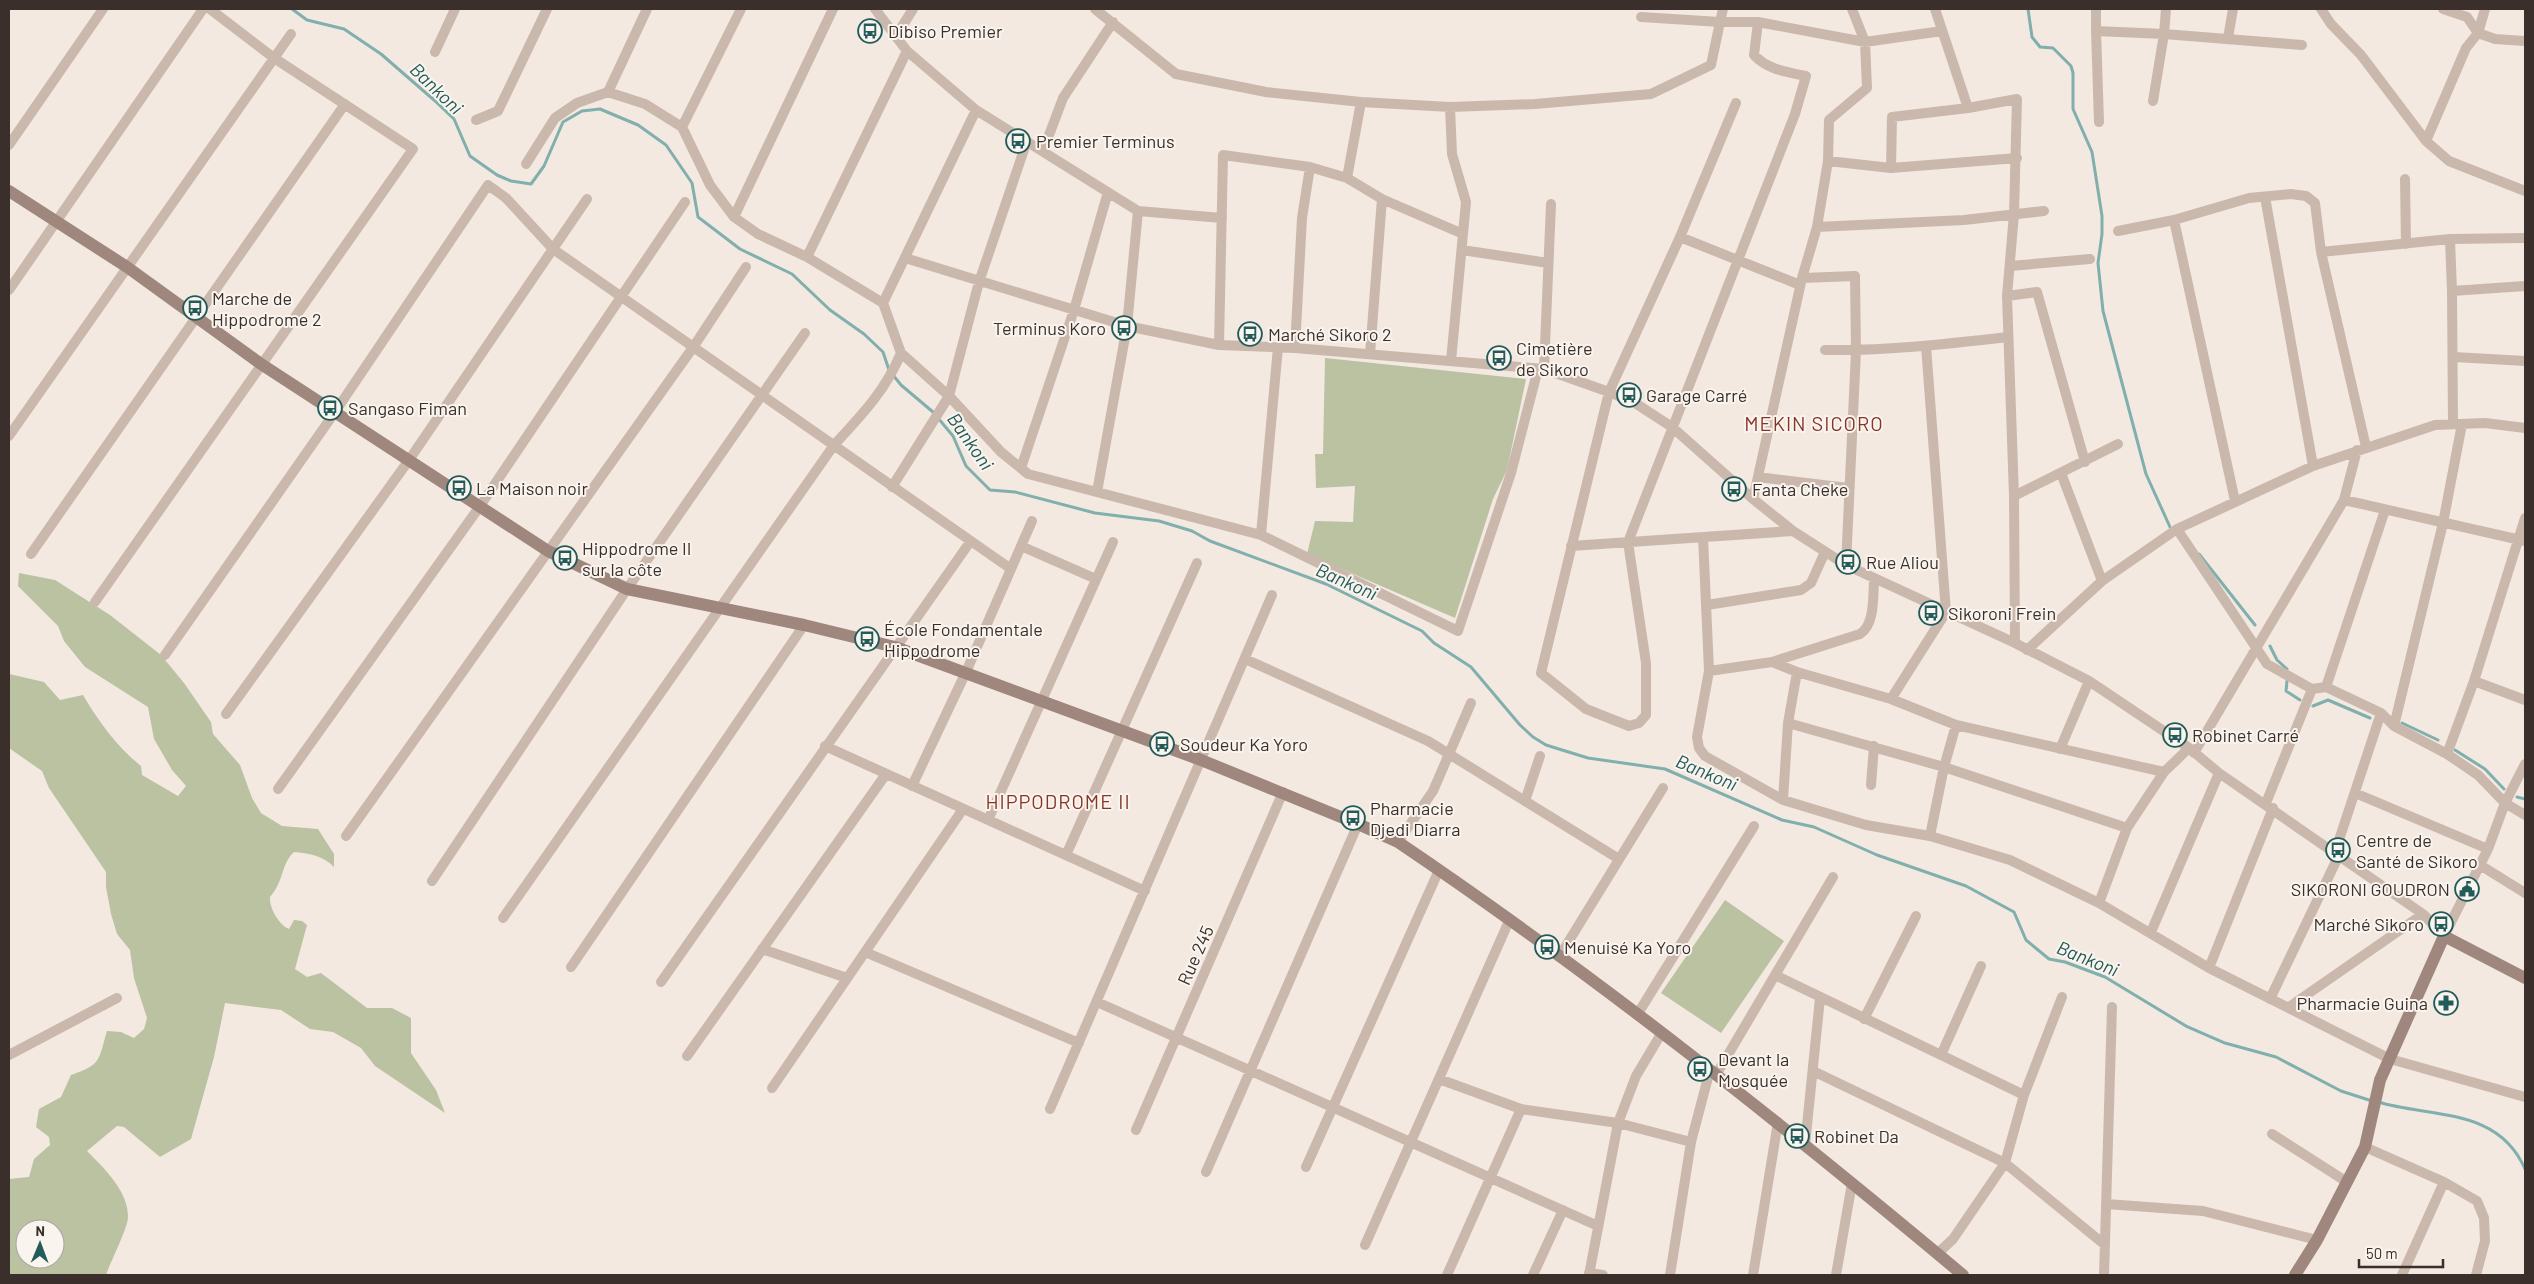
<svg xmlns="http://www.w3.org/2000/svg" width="2534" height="1284" font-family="Barlow,sans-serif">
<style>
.green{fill:#bac2a1;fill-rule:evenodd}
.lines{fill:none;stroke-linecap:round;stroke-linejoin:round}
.stream{stroke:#81afad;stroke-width:3}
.street{stroke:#cbb8ad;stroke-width:10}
.secondary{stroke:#9f877e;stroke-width:12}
.labels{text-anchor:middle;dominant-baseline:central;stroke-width:4;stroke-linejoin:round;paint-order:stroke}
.poi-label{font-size:18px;fill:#3a2f2b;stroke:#faf4ee;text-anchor:start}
.street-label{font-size:18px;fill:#3a2f2b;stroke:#faf4ee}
.water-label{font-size:19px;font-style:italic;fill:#225b59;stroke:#faf4ee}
.quarter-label{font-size:20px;letter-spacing:1px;fill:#873527;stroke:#faf4ee}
</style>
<rect width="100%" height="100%" fill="#f3e9e1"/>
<!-- green -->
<path class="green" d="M1325 358 1526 379 1507 470 1493 499 1455 618 1307 554 1315 521 1353 522 1355 486 1316 488 1315 454H1323Z
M19 573 55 580 110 615 161 655 184 683 211 722 213 734 240 765 252 798 261 813 282 826 318 829 334 854V867C324 856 308 853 294 852 281 864 284 881 270 897 269 908 279 925 289 929L294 920 302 921 307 925 295 969 307 977 321 973 367 1008H392L411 1018V1053L436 1090 445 1113 375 1066 361 1048 333 1032 310 1029 281 1010 225 1003 214 1057 191 1139 160 1157 124 1127 117 1126 87 1151C104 1168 128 1191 128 1216 129 1226 110 1263 106 1275H9V1179L29 1177 34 1159 50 1145 49 1137 36 1127 39 1109 61 1097 71 1075C102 1064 98 1061 107 1031L121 1032 134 1038 144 1029 147 1018 134 978 130 950 117 934 111 914 106 887V872L49 788 42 771 9 748V674L44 682 60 700 83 695C99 722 117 747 141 766L142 775 178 796 186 786 172 770 154 739 148 707 85 667 64 641 58 626 18 586ZM25 1229H55V1259H25Z
M1725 900 1784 941 1721 1033 1661 993Z"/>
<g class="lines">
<!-- stream -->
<path class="stream" d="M292 9 307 20 344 29 381 54 434 100 454 119 470 156 497 175 511 181 531 184 544 166 563 122 582 111 600 109 638 125 666 145 692 183 698 217 740 249 792 274 830 310 864 334 883 352 889 370
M2028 9 2032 37 2040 47 2053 48 2071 66 2073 73V109L2092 152 2102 216V234L2098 263 2103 311 2146 474 2170 527
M893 375 901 385 933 412 953 436 966 466 990 490 1015 492 1095 513 1159 521 1192 531 1210 541 1326 584 1422 631 1434 643 1471 667 1520 725 1533 737 1546 745 1588 758 1665 769 1782 820 1814 827 1877 855 1966 886 2014 912 2026 940 2049 959 2065 962 2105 977 2186 1026 2225 1043 2276 1057 2341 1091 2372 1101
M2199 554 2255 625
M2270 646 2277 660 2287 669
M2287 681 2286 691 2300 700
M2313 706 2328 700 2370 718
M2402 723 2438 740
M2455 750 2485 769 2504 789
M2517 797 2525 799
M2378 1102C2432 1118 2498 1107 2525 1169"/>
<!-- street -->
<path class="street" d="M875 9 907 51 976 110 1138 211 1222 218
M1095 9 1176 74 1266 92 1361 102 1450 107 1535 104 1651 94 1711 65 1720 22H1758L1865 42 1942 31
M1935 9 1968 108
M2096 9V31
M2321 9 2331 24 2361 55 2426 141 2449 161 2525 191
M2443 9 2467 17 2478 33
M1641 17 1720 22 1723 9
M2478 33 2485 9
M896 36 913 9
M2228 38 2233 9
M435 52 455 9
M608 92 647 9
M2153 101 2164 34 2302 45
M1736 103 1680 237 1609 392 1541 673 1586 709 1629 726 1639 723 1646 715V663L1628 542 1795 114 1806 76C1787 72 1768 70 1754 55L1758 22
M1450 107 1452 154 1466 202 1451 361
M476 120 498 111 547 9
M2099 122 2096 31 2164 34 2166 9
M682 127 741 9
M2426 141 2466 48 2478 33 2495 39 2525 41
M9 145 103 9
M1043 151 1063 98 1113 22
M1828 161 1891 168 2017 158
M526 164 555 118 577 103 608 92 645 104 682 127 710 185 734 217 758 234 807 257 883 303 901 353 949 396 1001 452 1028 474 1261 535 1458 631 1511 473 1538 369
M1891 168 1892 117 1968 108 2017 99 2014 214 2007 296 2014 496 2015 643
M1347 178 1361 102
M2405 179 2406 244
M2265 197 2313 466
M734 217 833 9
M2174 220 2235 501
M1817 227 1964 220 2044 211
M2118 231 2174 220 2249 198 2291 194 2306 196 2315 203 2321 252 2366 447
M1680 237 1800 285
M2450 239 2452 291 2525 286
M1462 250 1548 263
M2321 252 2450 239 2525 238
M807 257 907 51
M905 258 1127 326 1219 345 1295 348 1544 369 1609 392 1635 403 1672 427 1753 499 1793 531 1846 565 2015 643 2089 681 2189 748 2219 773 2423 914 2444 936 2488 849 2505 803 2525 764
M2010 266 2090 259
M1802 278 1855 276 1856 351 1846 565
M9 290 203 9
M2452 291 2453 424
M2007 296 2037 292 2085 462
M883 303 976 110
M1219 345 1223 155 1310 167 1347 178 1382 199 1463 234
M1295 348 1302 218 1310 167
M1825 350C1886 351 1947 344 2008 337
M1370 354 1382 199
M2454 357 2525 361
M1544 369 1551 204
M9 436 291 34
M1021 468 1074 310 1108 192
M2061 473 2102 581
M1758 477 1848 488
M892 487 949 396 979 282 1027 141
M1097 492 1127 326 1138 211
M2014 496 2118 444
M1753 499 1802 278 1817 227 1828 161 1829 120 1867 88 1865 42 1852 9
M2344 500 2525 541
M2177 529 2267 664 2312 689 2326 687 2381 713 2394 726 2447 754 2478 775 2505 803 2525 815
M1261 535 1278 347
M1703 537 1709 671 1697 737 1699 748 1705 756 1783 800 1866 825 1930 836 2010 860 2099 903 2209 968 2390 1059 2525 1097
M1021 546 1096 579
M1571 546 1793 531
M31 554 345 104
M95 602 413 149 274 58 210 9
M1707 605 1801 590 1811 583 1825 552
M2027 650 2102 581 2177 529 2313 466 2435 425 2485 423 2525 428
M165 655 335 412 488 185 506 198 553 249 1011 569
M1245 659 1428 741 1449 754 1471 703
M1772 662 1797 672 1788 723
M1709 671 1772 662 1860 634C1875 625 1873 596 1874 580
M1797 672 1891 699 1956 725 2164 772
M2474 681 2525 700
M2326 687 2385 510
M1891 699 1946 612 1926 346
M226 714 409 460 587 199
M2394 726 2443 523 2462 424
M825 746 1145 891
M2060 749 2089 681
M2194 753 2344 500 2357 450
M2447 754 2474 681 2525 518
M1871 785 1874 746
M912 786 966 672 1032 521
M278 789 480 506 685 202
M2355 793 2488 849
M1783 800 1788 723 1944 767 2127 828
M1525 801 1540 756
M2266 803 2312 689
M988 820 1113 542
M346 836 694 346 746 267
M1930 836 1944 767 1956 725
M1398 842 1433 791 1449 754 1619 859
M2335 852 2381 713
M1066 855 1197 563
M2480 865 2525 893
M432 881 627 589 805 333
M2099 903 2127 828 2164 772 2189 748
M503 918 834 445C861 416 886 390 901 353
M2151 932 2219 773
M762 949 847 978
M865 952 1079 1043
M1559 957 1663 788
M571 967 804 625
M2209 968 2273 808
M1775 975 2024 1095
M661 982 970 542
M2270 999 2339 855
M1097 1002 1598 1226
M2289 1007 2423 914
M1637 1015 1754 826
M1864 1019 1916 916
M9 1055 117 998
M1941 1055 1981 966
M687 1056 886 774
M1813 1071 2005 1163 2105 1245
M1716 1075 1833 877
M1439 1079 1521 1109 1618 1123 1691 1142
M772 1088 963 809
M1050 1109 1272 595
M1136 1130 1283 792
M2272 1134 2347 1182
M1805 1145 1820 998
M2365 1147 2444 1182 2477 1201 2484 1218 2485 1241 2476 1275
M1306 1167 1439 870
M1206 1172 1358 824
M2106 1204 2203 1211 2317 1240
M1365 1245 1509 921
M1937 1254 1953 1239 2005 1163 2024 1095 2062 997
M1589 1273 1603 1275
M1447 1275 1521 1109
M1533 1275 1563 1210
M1589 1275 1618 1123 1636 1076 1661 1034
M1670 1275 1691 1142 1710 1070
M1753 1275 1778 1122
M1836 1275 1852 1183
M2104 1275 2112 1007
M2402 1275 2444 1182"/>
<!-- secondary -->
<path class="secondary" d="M9 191 127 267 261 364 548 551 627 589 804 625 895 647 1201 760 1358 824 1398 842C1595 975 1781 1123 1963 1275
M2295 1275 2317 1240 2365 1147 2380 1080 2444 936 2525 978"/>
</g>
<!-- icons -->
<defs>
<g id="bus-ring" transform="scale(1.25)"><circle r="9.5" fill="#faf4ee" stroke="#225b59" stroke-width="1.5"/><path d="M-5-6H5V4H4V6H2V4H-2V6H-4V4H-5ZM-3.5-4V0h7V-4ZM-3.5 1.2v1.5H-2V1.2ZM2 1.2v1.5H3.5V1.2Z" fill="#225b59"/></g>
<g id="civic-ring" transform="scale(1.25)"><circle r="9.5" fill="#faf4ee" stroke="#225b59" stroke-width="1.5"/><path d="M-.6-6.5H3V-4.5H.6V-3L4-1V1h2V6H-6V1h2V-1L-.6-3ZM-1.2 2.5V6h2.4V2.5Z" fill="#225b59"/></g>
<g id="pharmacy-ring" transform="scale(1.25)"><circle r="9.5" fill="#faf4ee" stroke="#225b59" stroke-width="1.5"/><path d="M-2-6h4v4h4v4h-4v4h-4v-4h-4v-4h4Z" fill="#225b59"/></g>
</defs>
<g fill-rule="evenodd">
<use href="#bus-ring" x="870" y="31"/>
<use href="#bus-ring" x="1018" y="141"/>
<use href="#bus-ring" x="195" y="308"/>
<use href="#bus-ring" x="1124" y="328"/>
<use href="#bus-ring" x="1250" y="334"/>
<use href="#bus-ring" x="1499" y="358"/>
<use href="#bus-ring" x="1629" y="395"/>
<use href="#bus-ring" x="330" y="408"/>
<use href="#bus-ring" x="459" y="488"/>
<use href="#bus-ring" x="1734" y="489"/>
<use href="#bus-ring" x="565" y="558"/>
<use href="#bus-ring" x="1848" y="562"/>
<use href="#bus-ring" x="1931" y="613"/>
<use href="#bus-ring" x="867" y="639"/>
<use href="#bus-ring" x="2175" y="735"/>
<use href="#bus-ring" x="1162" y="744"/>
<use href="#bus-ring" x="1353" y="818"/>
<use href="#bus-ring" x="2338" y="850"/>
<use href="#civic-ring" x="2467" y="889"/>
<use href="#bus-ring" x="2441" y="924"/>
<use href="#bus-ring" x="1547" y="947"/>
<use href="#pharmacy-ring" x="2446" y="1003"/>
<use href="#bus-ring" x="1700" y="1069"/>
<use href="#bus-ring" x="1797" y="1136"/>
</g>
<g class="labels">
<!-- poi labels -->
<g class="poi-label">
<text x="888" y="31">Dibiso Premier</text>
<text x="1036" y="141">Premier Terminus</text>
<text x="212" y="298">Marche de<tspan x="212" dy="21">Hippodrome 2</tspan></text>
<text x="1106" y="328" text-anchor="end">Terminus Koro</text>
<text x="1268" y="334">Marché Sikoro 2</text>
<text x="1516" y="348">Cimetière<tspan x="1516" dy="21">de Sikoro</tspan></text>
<text x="1646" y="395">Garage Carré</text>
<text x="348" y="408">Sangaso Fiman</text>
<text x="476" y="488">La Maison noir</text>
<text x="1752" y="489">Fanta Cheke</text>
<text x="582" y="548">Hippodrome II<tspan x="582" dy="21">sur la côte</tspan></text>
<text x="1866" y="562">Rue Aliou</text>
<text x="1948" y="613">Sikoroni Frein</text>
<text x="884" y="629">École Fondamentale<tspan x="884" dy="21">Hippodrome</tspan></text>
<text x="2192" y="735">Robinet Carré</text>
<text x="1180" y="744">Soudeur Ka Yoro</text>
<text x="1370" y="808">Pharmacie<tspan x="1370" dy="21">Djedi Diarra</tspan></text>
<text x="2356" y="840">Centre de<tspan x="2356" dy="21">Santé de Sikoro</tspan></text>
<text x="2450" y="889" text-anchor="end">SIKORONI GOUDRON</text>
<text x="2424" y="924" text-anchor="end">Marché Sikoro</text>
<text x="1564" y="947">Menuisé Ka Yoro</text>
<text x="2428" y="1003" text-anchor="end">Pharmacie Guina</text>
<text x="1718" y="1059">Devant la<tspan x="1718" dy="21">Mosquée</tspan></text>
<text x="1814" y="1136">Robinet Da</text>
</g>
<!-- street labels -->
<g class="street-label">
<text transform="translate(1195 955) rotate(-66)">Rue 245</text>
</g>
<!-- water labels -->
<g class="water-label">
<text transform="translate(437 88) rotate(44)">Bankoni</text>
<text transform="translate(971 441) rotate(55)">Bankoni</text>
<text transform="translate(1347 581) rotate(24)">Bankoni</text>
<text transform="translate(1707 772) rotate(23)">Bankoni</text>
<text transform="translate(2088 958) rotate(22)">Bankoni</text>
</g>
<!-- quarter labels -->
<g class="quarter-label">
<text x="1814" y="423">MEKIN SICORO</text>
<text x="1058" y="801">HIPPODROME II</text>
</g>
</g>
<!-- border -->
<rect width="2534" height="1284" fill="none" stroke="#3a2f2b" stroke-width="20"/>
<!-- north arrow -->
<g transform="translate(40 1244) rotate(1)"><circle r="24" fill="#faf4ee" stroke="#ada5a0"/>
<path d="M0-4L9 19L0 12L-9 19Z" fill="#225b59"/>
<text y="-8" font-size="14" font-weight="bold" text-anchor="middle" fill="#3a2f2b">N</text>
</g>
<!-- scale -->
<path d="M2359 1259v8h84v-8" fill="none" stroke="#3a2f2b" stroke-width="2.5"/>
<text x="2366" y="1259" font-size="15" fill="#3a2f2b" stroke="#faf4ee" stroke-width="4" paint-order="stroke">50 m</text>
</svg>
